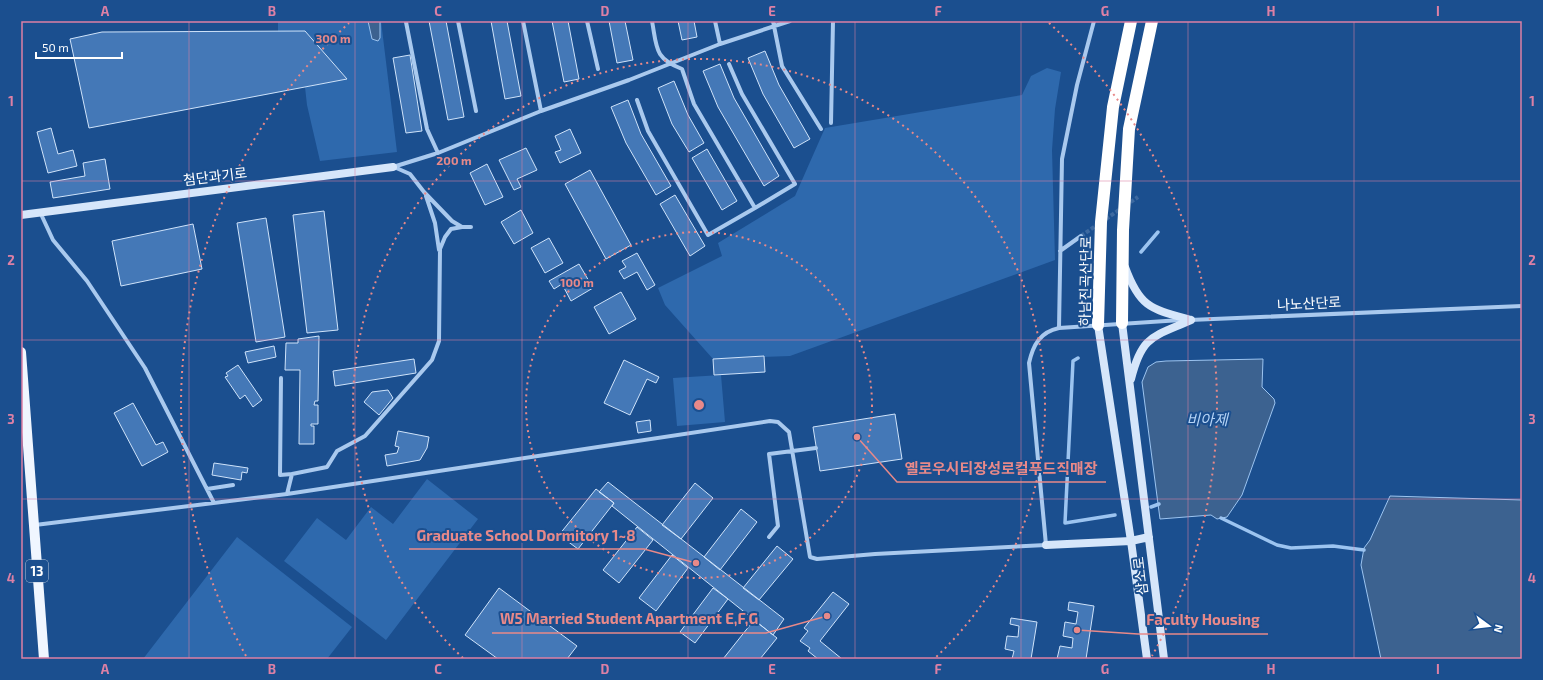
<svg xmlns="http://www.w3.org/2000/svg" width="1543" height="680" font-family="'Exo 2','Noto Sans KR',sans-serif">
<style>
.green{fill:#2e69ad}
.water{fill:#3c6290;stroke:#9cc4f0}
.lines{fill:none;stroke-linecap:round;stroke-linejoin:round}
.stream{stroke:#9cc4f0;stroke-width:3.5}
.building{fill:#4478b7;stroke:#cfe3fa}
.street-tunnel{stroke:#3d69a0;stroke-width:4;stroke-dasharray:4 2;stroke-linecap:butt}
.street{stroke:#a9c9ee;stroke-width:4}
.secondary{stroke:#d6e6fa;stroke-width:8}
.primary{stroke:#f0f6ff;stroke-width:10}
.highway{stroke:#fff;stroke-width:12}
.grid{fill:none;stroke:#dd80a5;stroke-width:1;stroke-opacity:0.55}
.ring{fill:none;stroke:#e88989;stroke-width:2;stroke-dasharray:2 4}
.labels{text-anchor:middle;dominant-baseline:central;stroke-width:4;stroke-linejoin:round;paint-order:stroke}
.shield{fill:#1b4f8f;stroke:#bbcadd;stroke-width:1}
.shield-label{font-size:13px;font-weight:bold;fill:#fff}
.street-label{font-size:14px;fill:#fff;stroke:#1b4f8f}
.water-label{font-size:15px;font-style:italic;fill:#b5d3f5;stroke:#1b4f8f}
.centre{fill:#e88989;stroke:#1b4f8f;stroke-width:2}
.ring-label{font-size:12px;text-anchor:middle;font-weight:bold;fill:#e88989;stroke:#1b4f8f;stroke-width:4;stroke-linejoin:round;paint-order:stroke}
.leader{fill:none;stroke:#e88989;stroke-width:1.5}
.callout-dot{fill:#e88989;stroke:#1b4f8f;stroke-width:1.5}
.callout-label{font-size:15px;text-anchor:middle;font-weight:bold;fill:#e88989;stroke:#1b4f8f;stroke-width:4;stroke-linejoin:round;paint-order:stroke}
.neatline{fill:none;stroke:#dd80a5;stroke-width:1.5}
.grid-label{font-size:13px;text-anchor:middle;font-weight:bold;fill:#dd80a5}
</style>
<rect width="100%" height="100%" fill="#1b4f8f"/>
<!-- green -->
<path class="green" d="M278 21H381L397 152 320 161 307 105 305 87 347 79 305 31 278 32Z
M1047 68 1061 72 1055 109 1052 150 1055 260 790 356 713 359 665 305 658 288 722 256 718 243 795 196 825 128 1022 95 1031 76Z
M721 375 725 422 677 426 673 378Z
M427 479 478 519 386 640 284 561 317 518 346 540 371 507 393 524Z
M237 537 352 627 327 659H143Z"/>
<!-- water -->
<path class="water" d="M368 21H380V38L378 41 372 39Z
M1263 359 1262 387 1274 399 1275 403 1242 495 1227 517 1217 519 1211 515 1160 519 1142 382 1148 367 1156 362 1166 361Z
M1390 496 1522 500V659H1381L1361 565 1364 548 1370 540Z"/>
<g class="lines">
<!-- stream -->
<path class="stream" d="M1141 252 1158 232
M1078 358 1073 361 1065 523 1115 515
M1151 507 1159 504
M1221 518 1277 545 1291 548 1333 546 1364 550"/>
</g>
<!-- building -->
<path class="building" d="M429 21H446L464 117 448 120Z
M491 21H507L521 96 505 99Z
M552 21H568L579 79 564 82Z
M609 21H625L633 60 617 63Z
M678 21H694L697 37 682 40Z
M305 31 347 79 89 128 70 39 102 32Z
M765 51 779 85 810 139 794 148 763 94 748 58Z
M410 55 422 131 406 133 393 58Z
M720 64 734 98 779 176 764 186 718 107 703 71Z
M674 81 688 115 704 143 689 152 672 124 658 88Z
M628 100 641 134 671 186 656 195 626 143 611 107Z
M51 128 58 154 73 150 77 166 48 173 37 132Z
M570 129 581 153 560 163 555 152 561 150 555 136Z
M526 148 537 170 517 179 521 187 514 190 499 160Z
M707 149 737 201 722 210 692 158Z
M105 159 110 189 53 198 50 182 85 176 83 163Z
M487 164 503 197 485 205 470 173Z
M590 170 631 245 606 259 565 184Z
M675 195 705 246 690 256 660 204Z
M521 210 533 233 514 244 501 222Z
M324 211 338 330 307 333 293 215Z
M266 218 285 337 256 342 237 223Z
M193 224 202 269 121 286 112 241Z
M549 238 563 263 545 273 531 248Z
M637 253 655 285 647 290 637 272 624 279 619 271 626 267 622 261Z
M579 264 593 288 571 301 562 284 554 289 549 281Z
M621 292 636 319 609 334 594 307Z
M319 336 318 401H315L314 405H318V424H311V426H314V444H299L300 370H285L286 343H298V339Z
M274 346 276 357 248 363 245 352Z
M764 356 765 372 714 375 713 359Z
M414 359 416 373 335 386 333 371Z
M624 360 659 377 656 383 647 379 630 415 604 403Z
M238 365 262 400 253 407 245 395 240 399 225 377 228 376 226 373Z
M388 390 393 398 379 415 364 402 372 392Z
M133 403 156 445 163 442 168 452 142 466 114 413Z
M895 414 902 459 820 471 813 427Z
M650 420 651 431 638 433 636 422Z
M398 431 429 437 427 448 420 460 387 466 385 455 397 453 399 447 395 446Z
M214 463 248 468 247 473 242 472 241 480 212 475Z
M608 482 784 619 773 635 612 506 614 503 599 492Z
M695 483 713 498 681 539 662 525Z
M596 489 614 503 578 549 559 535Z
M741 509 757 522 720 570 704 557Z
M637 527 653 540 619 583 603 570Z
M777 546 793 559 759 600 743 588Z
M672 555 688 568 656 611 639 598Z
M499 588 577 646 567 659H498L465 635Z
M713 588 728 599 695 643 680 632Z
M833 592 849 604 820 641 842 659H818L808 651 810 648 800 641 808 631 804 628Z
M1069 602 1094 606 1086 659H1057L1060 646 1072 648 1073 638 1063 636 1065 622 1076 624 1078 612 1068 610Z
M1011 618 1037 622 1031 659H1012L1014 651 1005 649 1007 636 1018 637 1019 626 1010 624Z
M754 620 777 638 760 659H723Z"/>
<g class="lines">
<!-- street-tunnel -->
<path class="street-tunnel" d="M1081 236 1138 197"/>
<!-- street -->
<path class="street" d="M458 21 476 111
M523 21 541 111
M587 21 598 69
M715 21 720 44
M773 21 782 66 821 129
M406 22 427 129 438 153
M729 64 742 94 795 184 755 208
M637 100 648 131 708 235 755 208 694 104 682 69C654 58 657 48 652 21
M831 123 833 21
M393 167 438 153 541 111 629 80 720 44 790 21
M394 167 410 174 424 192 452 221 462 227H471
M426 196 435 223 439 250
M40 212 53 240 87 281 145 368 214 503
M1060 251 1081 236
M1190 320 1522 306
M1059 328 1062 159 1077 85 1094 21
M281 378 280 475 292 474
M207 489 233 485
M287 494 292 474 327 467 337 451 365 436 432 360 439 341 440 249 445 237 451 229 462 227
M35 525 287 494 770 421 778 422 789 432 810 557 817 559 875 554 1046 545 1029 363C1033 345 1040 332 1059 328L1181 320
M769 537 778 526 769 454 816 448"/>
<!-- secondary -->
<path class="secondary" d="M21 215 393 167
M1125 267C1140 308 1151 309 1191 320
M1122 323 1164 659
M1098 325 1131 541 1147 659
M1131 379C1142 335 1153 337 1191 320
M1046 545 1131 541 1149 537"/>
<!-- primary -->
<path class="primary" d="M21 352 44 659"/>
<!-- highway -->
<path class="highway" d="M1122 323 1123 230 1129 129 1152 21
M1098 325 1101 222 1113 107 1131 21"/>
</g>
<!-- grid -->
<path class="grid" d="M189 21V659M355 21V659M522 21V659M688 21V659M855 21V659M1021 21V659M1188 21V659M1354 21V659M21 181H1522M21 340H1522M21 499H1522"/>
<!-- distance rings -->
<g class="ring">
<circle cx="699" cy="405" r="173"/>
<path d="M463 658A346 346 0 1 1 935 658"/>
<path d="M246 656A518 518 0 0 1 349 23M1049 23A518 518 0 0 1 1152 656"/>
</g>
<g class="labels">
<!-- shield labels -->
<rect class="shield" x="26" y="560" width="22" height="22" rx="3"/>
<g class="shield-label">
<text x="37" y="571">13</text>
</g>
<!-- street labels -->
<g class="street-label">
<text transform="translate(215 176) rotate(-7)">첨단과기로</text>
<text transform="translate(1085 281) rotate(-89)">하남진곡산단로</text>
<text transform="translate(1309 303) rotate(-3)">나노산단로</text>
<text transform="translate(1140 576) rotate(-97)">삼소로</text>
</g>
<!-- water labels -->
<g class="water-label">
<text x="1207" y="419">비아제</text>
</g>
</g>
<circle cx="699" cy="405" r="6" class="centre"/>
<g class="ring-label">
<text x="333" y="43">300 m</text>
<text x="454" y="165">200 m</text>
<text x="577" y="287">100 m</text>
</g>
<!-- callouts -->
<path class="leader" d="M857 437L897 482H1106M696 563L644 549H409M827 616L766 633H492M1077 630L1138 634H1268"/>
<g class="callout-dot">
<circle cx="857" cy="437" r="4"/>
<circle cx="696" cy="563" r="4"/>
<circle cx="827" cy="616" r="4"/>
<circle cx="1077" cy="630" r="4"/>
</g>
<g class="callout-label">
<text x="1001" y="474">옐로우시티장성로컬푸드직매장</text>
<text x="526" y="541">Graduate School Dormitory 1~8</text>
<text x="629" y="624">W5 Married Student Apartment E,F,G</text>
<text x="1203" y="625">Faculty Housing</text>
</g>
<!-- border -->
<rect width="1543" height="680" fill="none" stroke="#1b4f8f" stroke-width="44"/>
<!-- north arrow -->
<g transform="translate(1489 626) rotate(105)" stroke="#1b4f8f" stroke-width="3" paint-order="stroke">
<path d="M0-3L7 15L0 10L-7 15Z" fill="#ffffff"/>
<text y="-6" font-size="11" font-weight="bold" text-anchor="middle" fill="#ffffff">N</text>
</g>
<!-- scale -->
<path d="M36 52v6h86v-6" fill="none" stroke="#ffffff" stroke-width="2"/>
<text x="42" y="52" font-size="12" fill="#ffffff" stroke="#1b4f8f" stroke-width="3" paint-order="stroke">50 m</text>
<rect x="22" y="22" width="1499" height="636" class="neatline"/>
<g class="grid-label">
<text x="105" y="16">A</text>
<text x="272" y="16">B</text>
<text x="438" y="16">C</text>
<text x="605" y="16">D</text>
<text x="772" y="16">E</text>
<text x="938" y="16">F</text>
<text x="1105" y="16">G</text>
<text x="1271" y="16">H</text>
<text x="1438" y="16">I</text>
<text x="11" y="106">1</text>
<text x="1532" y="106">1</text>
<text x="11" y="265">2</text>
<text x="1532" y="265">2</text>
<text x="11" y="424">3</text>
<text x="1532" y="424">3</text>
<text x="11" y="583">4</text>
<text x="1532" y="583">4</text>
<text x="105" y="674">A</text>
<text x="272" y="674">B</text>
<text x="438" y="674">C</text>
<text x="605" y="674">D</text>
<text x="772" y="674">E</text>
<text x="938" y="674">F</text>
<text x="1105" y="674">G</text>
<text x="1271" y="674">H</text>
<text x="1438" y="674">I</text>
</g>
</svg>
